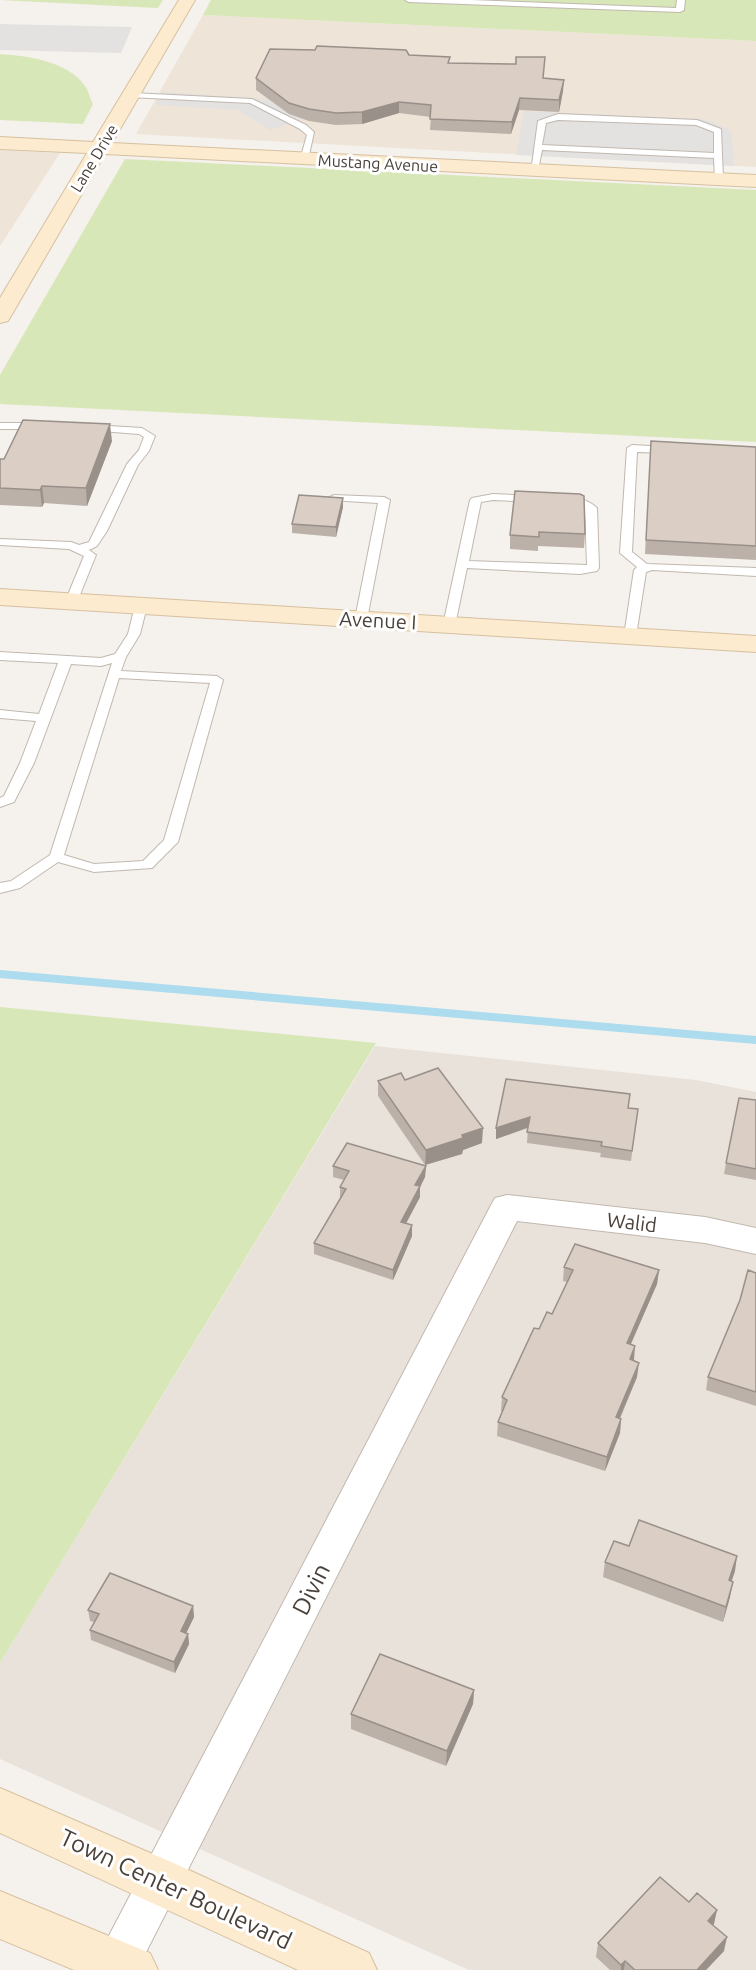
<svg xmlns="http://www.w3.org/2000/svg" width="756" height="1970" font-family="Ubuntu,sans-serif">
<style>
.residential{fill:#e9e2da}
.education{fill:#eee4d7}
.green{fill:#d8e7b7}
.parking{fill:#e4e2e0}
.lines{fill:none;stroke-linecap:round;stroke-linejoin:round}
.stream{stroke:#acdcee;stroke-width:8}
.lane-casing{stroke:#c1b8af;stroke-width:2}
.street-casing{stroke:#c1b8af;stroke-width:2}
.secondary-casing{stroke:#d6c0a0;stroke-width:2}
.lane{fill:#fff;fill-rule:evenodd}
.street{fill:#fff;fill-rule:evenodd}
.secondary{fill:#fdebcf;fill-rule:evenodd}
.wall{fill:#bbb1a9}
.shaded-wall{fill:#99908a}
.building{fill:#dacec5;stroke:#99908a;stroke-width:1.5}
.labels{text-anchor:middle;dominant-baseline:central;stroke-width:6;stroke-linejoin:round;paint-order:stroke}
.far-street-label{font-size:16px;fill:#4a413a;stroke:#fff}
.street-label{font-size:20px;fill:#4a413a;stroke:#fff}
.near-street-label{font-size:24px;fill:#4a413a;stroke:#fff}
</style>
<rect width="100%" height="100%" fill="#f5f1ec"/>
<!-- residential -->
<path class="residential" d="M375 1046 696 1080 756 1092V1970H469L0 1759V1663Z"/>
<!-- education -->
<path class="education" d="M203 15 756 41V167L136 134Z
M0 150 60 153 0 246Z"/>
<!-- green -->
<path class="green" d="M0 0H163L158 8Z
M211 0H756V41L203 15Z
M0 54C28 56 68 61 85 86 89 91 90 99 93 104L83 124 0 120Z
M125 159 756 190V442L0 404V375Z
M0 1007 376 1043 0 1663Z"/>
<!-- parking -->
<path class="parking" d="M0 24 132 27 121 53 0 50Z
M162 92 267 99 302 119 271 130 237 110 155 105Z
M524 111 702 119 713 122 728 129 732 134 734 166 516 155Z"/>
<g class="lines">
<!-- stream -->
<path class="stream" d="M0 974 756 1040"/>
<!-- lane casing -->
<g class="lane-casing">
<path id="lane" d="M405 0H471L676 8 677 0H685L684 10 680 12 409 2Z
M132 93 252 99 306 125 314 132 308 160 304 163 300 160 307 135 300 129 250 103 129 97V93Z
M558 114 697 120 721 129 723 179 719 182 715 179 714 158 542 150 538 170 531 172 538 121ZM558 120 696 125 714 132V153L542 145 546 123Z
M0 423H41L46 426 41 429H0Z
M92 425 142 428 155 436 149 451 138 465 107 531 97 546 89 550 96 555 77 602 71 606 65 602 84 556 69 549 0 545V539L71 542 79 545 89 542 127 464 139 450 144 437 139 434 88 430V426Z
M632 445 669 447 674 450 669 453 637 452 632 552 647 564 756 568V576L652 570 646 572 636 636 630 640 624 636 634 570 637 567 620 553 627 448Z
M493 494 534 496 540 499 534 502 493 500 481 502 469 561 587 565 585 509 580 506 560 503 558 501C568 493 588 499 597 508L599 568 597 571 580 574 467 568 455 625 449 629 445 628 443 625 470 500 472 498Z
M334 495 384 497 390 500 367 619 361 623 355 619 378 503 330 500 328 498Z
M141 602 147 606 140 634 126 657 121 671 217 676 223 680 178 842 152 868 94 872 58 862 20 888 0 893V883L11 881 50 855 112 663 101 666 71 664 34 763 14 802 0 807V798L4 796 20 763 36 721 0 718V710L39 714 58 663 0 660V652L101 658 115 654 128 634 135 606ZM119 678 210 683 164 840 143 861 94 864 64 855Z"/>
</g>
<!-- street casing -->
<g class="street-casing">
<path id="street" d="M507 1195 705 1217 756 1228V1254L705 1243 517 1221 137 1970H91L490 1207 495 1198Z"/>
</g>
<!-- secondary casing -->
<g class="secondary-casing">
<path id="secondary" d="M179 0H195L112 143 756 175V187L105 154 11 316 8 321 0 323V298L87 153 0 149V137L93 142Z
M0 589 756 636V652L0 605Z
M0 1788 178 1865 369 1953 377 1970H298L0 1833Z
M0 1891 150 1953 158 1970H74L0 1939Z"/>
</g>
<!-- lane -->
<use href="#lane" class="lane"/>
<!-- street -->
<use href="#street" class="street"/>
<!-- secondary -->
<use href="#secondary" class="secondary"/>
</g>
<!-- wall -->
<path class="wall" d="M409 55 450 63 515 64 516 57 543 78 563 91 559 112 519 110 511 134 430 130 431 117 399 113 362 124 336 125 309 121 289 114 256 90V78Z
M112 441 87 506 44 503 42 507 0 505V459H4Z
M651 441 756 447V560L645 554Z
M580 494 585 534 584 548 538 546V551L510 549V535Z
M343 498V507L336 537 292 533V524Z
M405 1080 482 1143 463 1150 462 1154 425 1165 378 1096V1081Z
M756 1100V1180L724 1174 726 1163Z
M629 1108 638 1109 631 1161 600 1157 601 1153 527 1143 528 1128 496 1139V1128Z
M333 1166H426L425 1177 420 1187V1197L406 1223 412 1236 393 1280 314 1254V1243L340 1198V1187L344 1180 333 1177Z
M564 1267 659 1270 657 1284 631 1344 637 1377 620 1419H621L620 1433 605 1471 497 1436 498 1422 503 1412 501 1411 502 1397 539 1329 552 1314 567 1282 563 1281Z
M756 1273V1406L706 1390 708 1377Z
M629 1546 735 1571 731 1581 730 1597 723 1622 603 1577 605 1562Z
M193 1606 194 1617 186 1633 188 1634 189 1644 175 1673 91 1640 90 1630 94 1622 90 1621 88 1610Z
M474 1690 473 1704 446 1766 351 1729V1714Z
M689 1902 717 1910 713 1925 724 1951 706 1970H610L596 1957 598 1943Z"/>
<!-- shaded-wall -->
<path class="shaded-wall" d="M564 80 563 91 559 112V100Z
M520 98 519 110 511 134 512 122Z
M399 102V113L362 124V112Z
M110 424 112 441 87 506 86 488Z
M42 486 44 503 42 507 40 490Z
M343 498V507L336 537V527Z
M530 1117 529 1127 496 1139V1128Z
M483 1128 482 1143 463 1150 462 1154 425 1165 426 1150 462 1135Z
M426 1166 425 1177 420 1187V1197L401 1233V1222L415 1185Z
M412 1225V1236L393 1280V1270Z
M659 1270 657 1284 625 1357 627 1343Z
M635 1346 634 1360 629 1374 630 1359Z
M639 1363 637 1377 614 1431 616 1417Z
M621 1419 620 1433 605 1471 607 1457Z
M737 1556 735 1571 727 1595 729 1580Z
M733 1582 730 1597 723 1622 726 1607Z
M193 1606 194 1617 182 1642 181 1631Z
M188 1634 189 1644 175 1673 174 1662Z
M474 1690 473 1704 446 1766 447 1751Z
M717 1910 714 1924 705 1935 708 1921Z
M727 1937 724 1951 706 1970H697Z
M625 1961 624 1970H621V1965Z"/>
<!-- building -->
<path class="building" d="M317 46 406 50 409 55 450 57 448 63 516 64V57H545L543 78 564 80 559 100 520 98 512 122 430 119 431 105 399 102 362 112 336 113 309 109 289 103 256 78 270 49 315 50Z
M23 420 110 424 86 488 42 486 40 490 0 488V459H4Z
M651 441 756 447V546L646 540Z
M515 491 580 494 584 496 585 534 539 532V537L510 535Z
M299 495 343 498 336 527 292 524Z
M438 1068 483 1128 462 1135 463 1138 426 1150 378 1081 401 1073 405 1080Z
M506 1079 630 1094 628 1108 638 1109 632 1151 601 1146 602 1142 527 1132 530 1117 496 1128Z
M739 1098 756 1100V1169L726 1163Z
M347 1143 426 1166 415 1185 420 1186 401 1222 412 1225 393 1270 314 1243 346 1189 340 1187 349 1171 333 1166Z
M575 1244 659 1270 627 1343 635 1346 630 1359 639 1363 616 1417 621 1419 607 1457 498 1422 507 1400 502 1397 534 1328 539 1329 547 1312 552 1314 573 1270 564 1267Z
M748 1270 756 1273V1392L708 1377 740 1300Z
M639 1520 737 1556 729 1580 733 1582 726 1607 605 1562 614 1541 629 1546Z
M110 1573 193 1606 181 1631 188 1634 174 1662 90 1630 99 1614 88 1610Z
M380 1654 474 1690 447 1751 351 1714Z
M660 1877 689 1902 697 1893 717 1910 708 1921 727 1937 697 1970H635L625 1961 621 1965 598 1943Z"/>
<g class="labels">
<!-- far-street labels -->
<g class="far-street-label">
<text transform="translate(94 158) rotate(-59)">Lane Drive</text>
<text transform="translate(378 163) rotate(3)">Mustang Avenue</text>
</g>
<!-- street labels -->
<g class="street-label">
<text transform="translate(378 620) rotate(3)">Avenue I</text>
<text transform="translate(632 1222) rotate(7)">Walid</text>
</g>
<!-- near-street labels -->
<g class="near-street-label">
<text transform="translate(311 1589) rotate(-63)">Divin</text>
<text transform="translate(176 1889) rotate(25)">Town Center Boulevard</text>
</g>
</g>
</svg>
